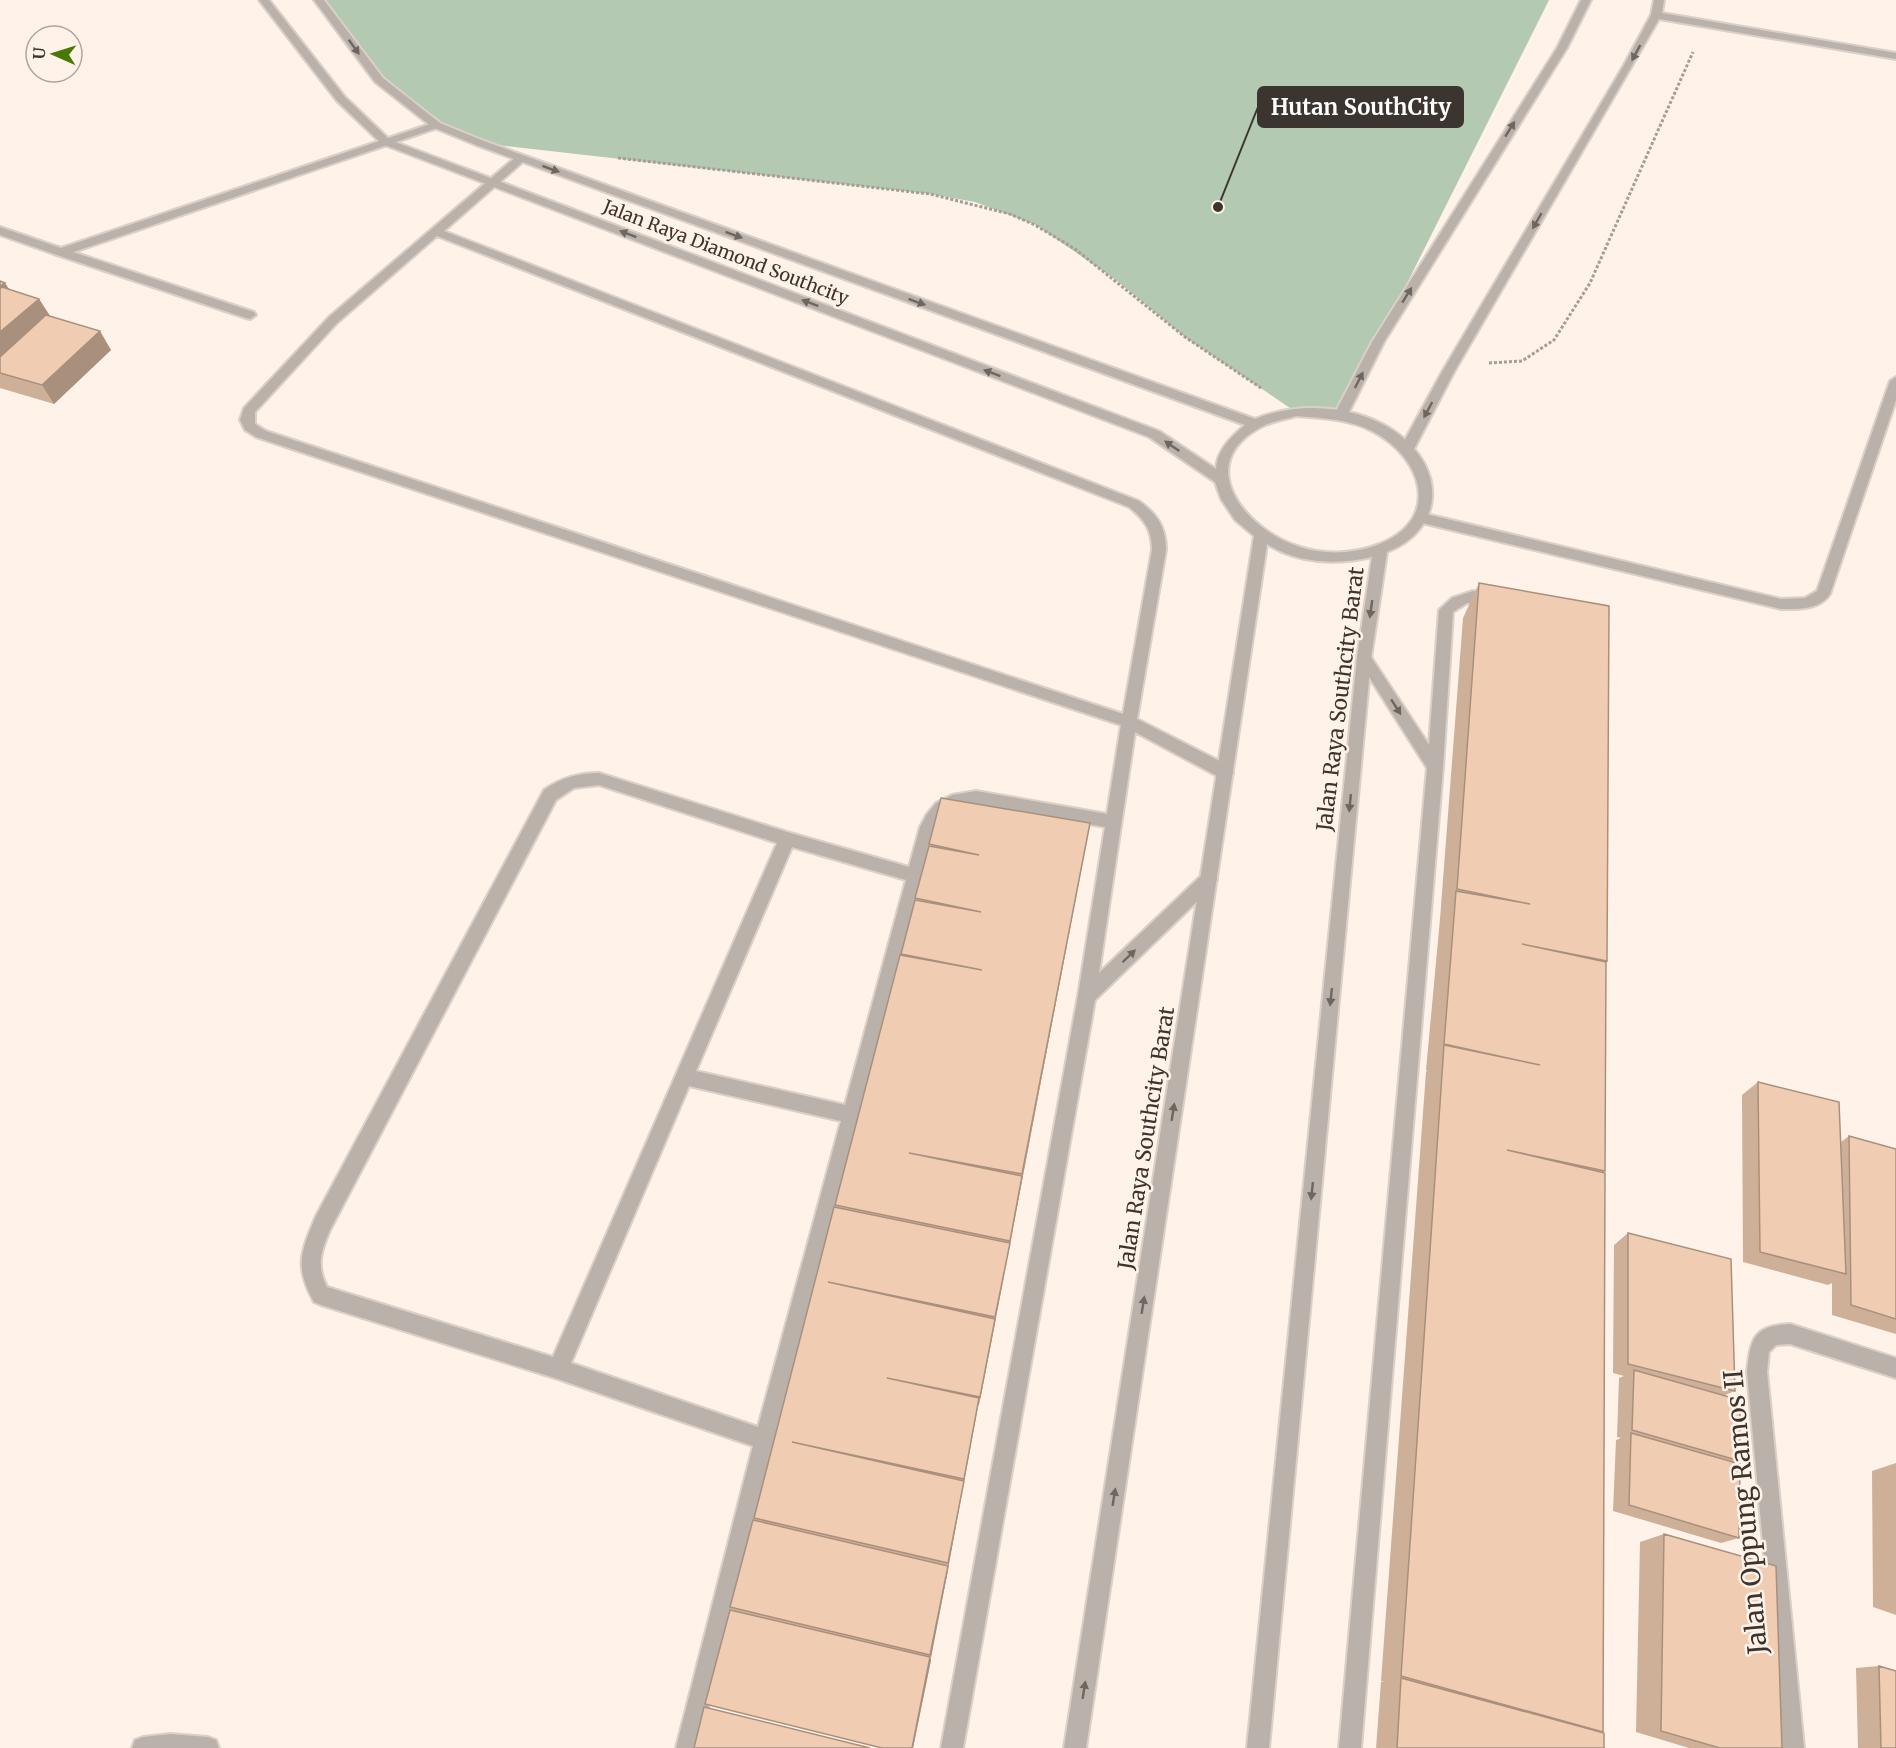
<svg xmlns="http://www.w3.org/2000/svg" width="1896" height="1748" font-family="Merriweather,serif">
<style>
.green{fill:#b3c9b2}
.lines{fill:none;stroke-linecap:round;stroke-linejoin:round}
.service-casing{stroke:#dbd0c8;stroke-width:4}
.minor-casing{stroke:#dbd0c8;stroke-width:4}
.tertiary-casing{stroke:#dbd0c8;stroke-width:4}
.path{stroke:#a79d96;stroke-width:3;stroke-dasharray:3 2;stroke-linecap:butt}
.service{fill:#b9b1aa;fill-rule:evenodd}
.minor{fill:#b9b1aa;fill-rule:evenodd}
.tertiary{fill:#b9b1aa;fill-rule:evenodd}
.wall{fill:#ceb099}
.shaded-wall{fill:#a8907d}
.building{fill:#f0cdb2;stroke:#a8907d;stroke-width:1.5}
.oneway{fill:#6e6760}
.labels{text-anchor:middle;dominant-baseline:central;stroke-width:5;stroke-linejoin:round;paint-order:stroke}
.far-street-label{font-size:18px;fill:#3c352f;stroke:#fef2e9}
.street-label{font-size:21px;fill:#3c352f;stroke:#fef2e9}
.near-street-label{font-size:26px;fill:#3c352f;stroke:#fef2e9}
.leader{fill:none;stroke:#3c352f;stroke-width:2}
.callout-dot{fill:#3c352f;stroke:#fef2e9;stroke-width:2}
.callout{fill:#3c352f;stroke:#3c352f;stroke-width:2}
.callout-label{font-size:22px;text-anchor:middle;font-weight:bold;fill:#fff}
</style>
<rect width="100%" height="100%" fill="#fef2e9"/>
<!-- green -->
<path class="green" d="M319 0H1549L1341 415 1296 412 1185 337 1116 280 1036 225 975 202 930 194 480 143 436 125 379 80Z"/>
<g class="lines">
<!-- service casing -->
<g class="service-casing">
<path id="service" d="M521 155 527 158 525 160 444 231 1139 501C1157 514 1166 527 1166 550L1137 719 1231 767 1233 772 1231 777 1225 778 1219 777 1135 732 1099 973 1203 874 1209 872 1215 874 1217 879 1215 884 1095 1000 963 1748H941L1078 996 1105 827C1075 822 977 799 954 808 945 811 940 820 936 828L775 1440 698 1748H676L753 1446 558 1379 321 1305 314 1302C294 1266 301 1252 316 1216L544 790C561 778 578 773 599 773L787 832 909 867 920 827 927 814 936 803 952 795 976 791 1107 814 1121 725 256 437 245 430 240 420 244 408 329 317 517 156ZM437 236 1129 507C1145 520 1152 530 1152 550L1123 714 266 431 255 424V412L337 323ZM599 785 777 843 553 1357 327 1287C316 1266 321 1251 330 1230L556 800 574 788ZM792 847 906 880 845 1105 696 1071ZM689 1086 841 1121 758 1427 571 1363Z
M61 248 254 312 256 315 250 319 246 318 57 255 55 252Z
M1473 591 1493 594 1500 599 1493 604 1467 603 1453 612 1443 767 1361 1748H1339L1427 768 1357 658 1359 654H1369L1429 745 1439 610 1452 598Z
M170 1734 208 1737 216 1740 219 1748H132L135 1740 143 1737Z"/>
</g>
<!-- minor casing -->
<g class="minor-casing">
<path id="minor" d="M1581 0H1591L1567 48 1384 342 1346 418H1336L1334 415 1372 342 1557 48Z
M1654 0H1664L1662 13 1896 53V59L1659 19 1454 372 1414 449 1412 452H1402L1400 449 1442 372 1624 65 1651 15Z
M436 122 440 123V127L65 255H57L0 235V227L61 248Z
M1896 377V400L1830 594C1820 610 1798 609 1781 609L1422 523 1415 518 1422 513 1781 599 1805 598 1817 591 1890 381Z
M1790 1324 1896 1358V1378L1790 1344 1776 1345 1769 1352 1767 1372 1804 1748H1782L1747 1372C1751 1338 1753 1326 1790 1324Z"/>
</g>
<!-- tertiary casing -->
<g class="tertiary-casing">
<path id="tertiary" d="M259 0H269L345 97 390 140 1159 431 1216 469C1217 450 1231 437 1245 425L476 145 432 127 375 82 314 0H324L383 78 440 123 484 141 1255 419C1299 401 1358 405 1397 433 1446 469 1445 529 1387 552L1371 658 1269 1748H1247L1357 658 1372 557C1337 565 1298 564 1267 544L1086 1748H1064L1254 536 1235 520 1221 499 1215 482 1149 437 382 144 337 101ZM1296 416C1321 418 1349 419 1372 431 1424 458 1442 521 1377 545 1353 554 1324 555 1300 547 1247 531 1191 465 1261 427 1272 421 1284 420 1296 416Z"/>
</g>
<!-- path -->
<path class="path" d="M618 158 930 194 1010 214 1035 225 1075 249 1185 337 1261 388
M1489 363 1522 361 1554 340 1590 283 1693 52"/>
<!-- service -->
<use href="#service" class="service"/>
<!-- minor -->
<use href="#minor" class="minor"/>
<!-- tertiary -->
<use href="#tertiary" class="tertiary"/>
</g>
<!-- wall -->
<path class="wall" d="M0 281 5 283 9 289 39 299 50 316 111 350 54 404 0 388Z
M1479 583 1607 961 1605 962V1171L1604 1172 1603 1732H1599L1604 1748H1376L1381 1682 1384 1681H1381L1426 1072 1427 1070H1426L1440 919 1463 618Z
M1090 823 994 1329 979 1405H978L948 1570 930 1658 931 1660 913 1748H881L730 1607 755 1520 754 1518 836 1208 835 1205 901 955 929 844Z
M1758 1082 1841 1142 1849 1136 1896 1149V1334L1832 1315V1283L1828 1285 1743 1262 1742 1095Z
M1628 1233 1735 1391 1725 1395 1740 1461 1735 1463 1739 1538 1721 1543 1613 1511 1616 1440 1621 1438 1617 1437 1619 1378 1624 1376 1613 1373 1614 1245Z
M1896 1463V1615L1873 1607 1872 1471Z
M1664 1534 1782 1748H1689L1636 1732 1640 1542Z
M1879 1666 1896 1748H1858L1856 1668Z"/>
<!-- shaded-wall -->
<path class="shaded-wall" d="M5 283 17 302 0 316V286Z
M39 299 52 319 0 362V332Z
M100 331 111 350 54 404 42 385Z
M1090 823 1087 840 979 1405 980 1397Z
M979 1398 978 1406 948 1568V1563Z
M948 1566V1570L931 1658 930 1655Z
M930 1657 931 1660 913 1748H912Z"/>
<!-- building -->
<path class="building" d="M0 281 5 283 0 286Z
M2 287 39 299 0 332V289Z
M46 315 100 331 42 385 0 373V357Z
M1479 583 1609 606 1607 961 1522 944 1606 962 1605 1171 1507 1150 1605 1173 1603 1732 1401 1676 1444 1045 1540 1065 1444 1044 1456 891 1530 904 1457 889Z
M941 798 1090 823 1022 1174 909 1153 1022 1176 1010 1241 835 1205 900 955 982 970 901 954 915 900 981 912 915 898 929 846 979 855 929 844Z
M1758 1082 1839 1102 1846 1274 1760 1252Z
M1849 1136 1896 1149V1319L1851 1305Z
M834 1207 1010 1243 995 1317 828 1282 995 1319 980 1397 887 1378 979 1398 964 1479 792 1442 964 1481 948 1563 754 1518Z
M1628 1233 1731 1259 1735 1391 1628 1364Z
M1634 1370 1740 1400V1461L1632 1430Z
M1631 1433 1740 1464 1739 1538 1629 1505Z
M753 1520 948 1566 930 1655 730 1607Z
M1664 1534 1776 1566 1782 1748H1720L1661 1731Z
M730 1610 930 1657 912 1748H882L705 1704Z
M1879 1666 1896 1671V1748H1881Z
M1401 1678 1604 1733V1748H1397Z
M704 1707 870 1748H694Z"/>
<!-- one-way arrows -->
<defs><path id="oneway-solid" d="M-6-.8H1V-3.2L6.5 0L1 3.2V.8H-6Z" transform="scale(1.5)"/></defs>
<g class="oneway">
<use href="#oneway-solid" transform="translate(354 47) rotate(54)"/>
<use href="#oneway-solid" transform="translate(1636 53) rotate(118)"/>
<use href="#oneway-solid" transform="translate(1510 129) rotate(-58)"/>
<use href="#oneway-solid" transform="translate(551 169) rotate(20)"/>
<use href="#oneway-solid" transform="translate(1537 221) rotate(120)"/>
<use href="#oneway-solid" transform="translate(628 234) rotate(-159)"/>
<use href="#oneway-solid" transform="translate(734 235) rotate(20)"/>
<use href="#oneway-solid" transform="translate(1407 295) rotate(-58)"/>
<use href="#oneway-solid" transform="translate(917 302) rotate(20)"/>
<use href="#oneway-solid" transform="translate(810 303) rotate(-159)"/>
<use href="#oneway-solid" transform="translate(992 373) rotate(-159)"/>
<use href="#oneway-solid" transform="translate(1359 380) rotate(-63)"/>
<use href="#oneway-solid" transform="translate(1428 410) rotate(118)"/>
<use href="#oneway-solid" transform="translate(1172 446) rotate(-146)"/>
<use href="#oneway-solid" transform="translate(1371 609) rotate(98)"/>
<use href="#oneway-solid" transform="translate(1396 707) rotate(57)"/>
<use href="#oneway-solid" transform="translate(1350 803) rotate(96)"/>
<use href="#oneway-solid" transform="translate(1129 956) rotate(-44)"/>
<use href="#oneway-solid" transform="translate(1331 997) rotate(96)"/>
<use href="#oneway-solid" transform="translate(1173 1112) rotate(-81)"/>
<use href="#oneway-solid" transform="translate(1312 1191) rotate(96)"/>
<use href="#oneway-solid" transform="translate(1143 1305) rotate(-81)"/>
<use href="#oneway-solid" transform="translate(1114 1497) rotate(-81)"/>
<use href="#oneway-solid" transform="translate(1084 1690) rotate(-81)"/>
</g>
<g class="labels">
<!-- far-street labels -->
<g class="far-street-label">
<text transform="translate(726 252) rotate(21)">Jalan Raya Diamond Southcity</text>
</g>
<!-- street labels -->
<g class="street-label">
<text transform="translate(1340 699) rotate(-83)">Jalan Raya Southcity Barat</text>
<text transform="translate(1146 1138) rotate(-81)">Jalan Raya Southcity Barat</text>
</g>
<!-- near-street labels -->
<g class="near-street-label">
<text transform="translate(1745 1512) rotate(-95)">Jalan Oppung Ramos II</text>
</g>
</g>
<!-- callouts -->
<path class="leader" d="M1218 207L1258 107"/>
<circle class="callout-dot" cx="1218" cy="207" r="6"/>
<rect class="callout" x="1258" y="87" width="205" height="40" rx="6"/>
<g class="callout-label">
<text x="1361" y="115">Hutan SouthCity</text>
</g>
<!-- north arrow -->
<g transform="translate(54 54) rotate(273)"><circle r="28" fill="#fef2e9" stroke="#b0a69f" stroke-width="1.5"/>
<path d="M0-4.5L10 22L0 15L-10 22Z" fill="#467906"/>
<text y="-9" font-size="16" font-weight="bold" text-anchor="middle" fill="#3c352f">U</text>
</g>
</svg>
